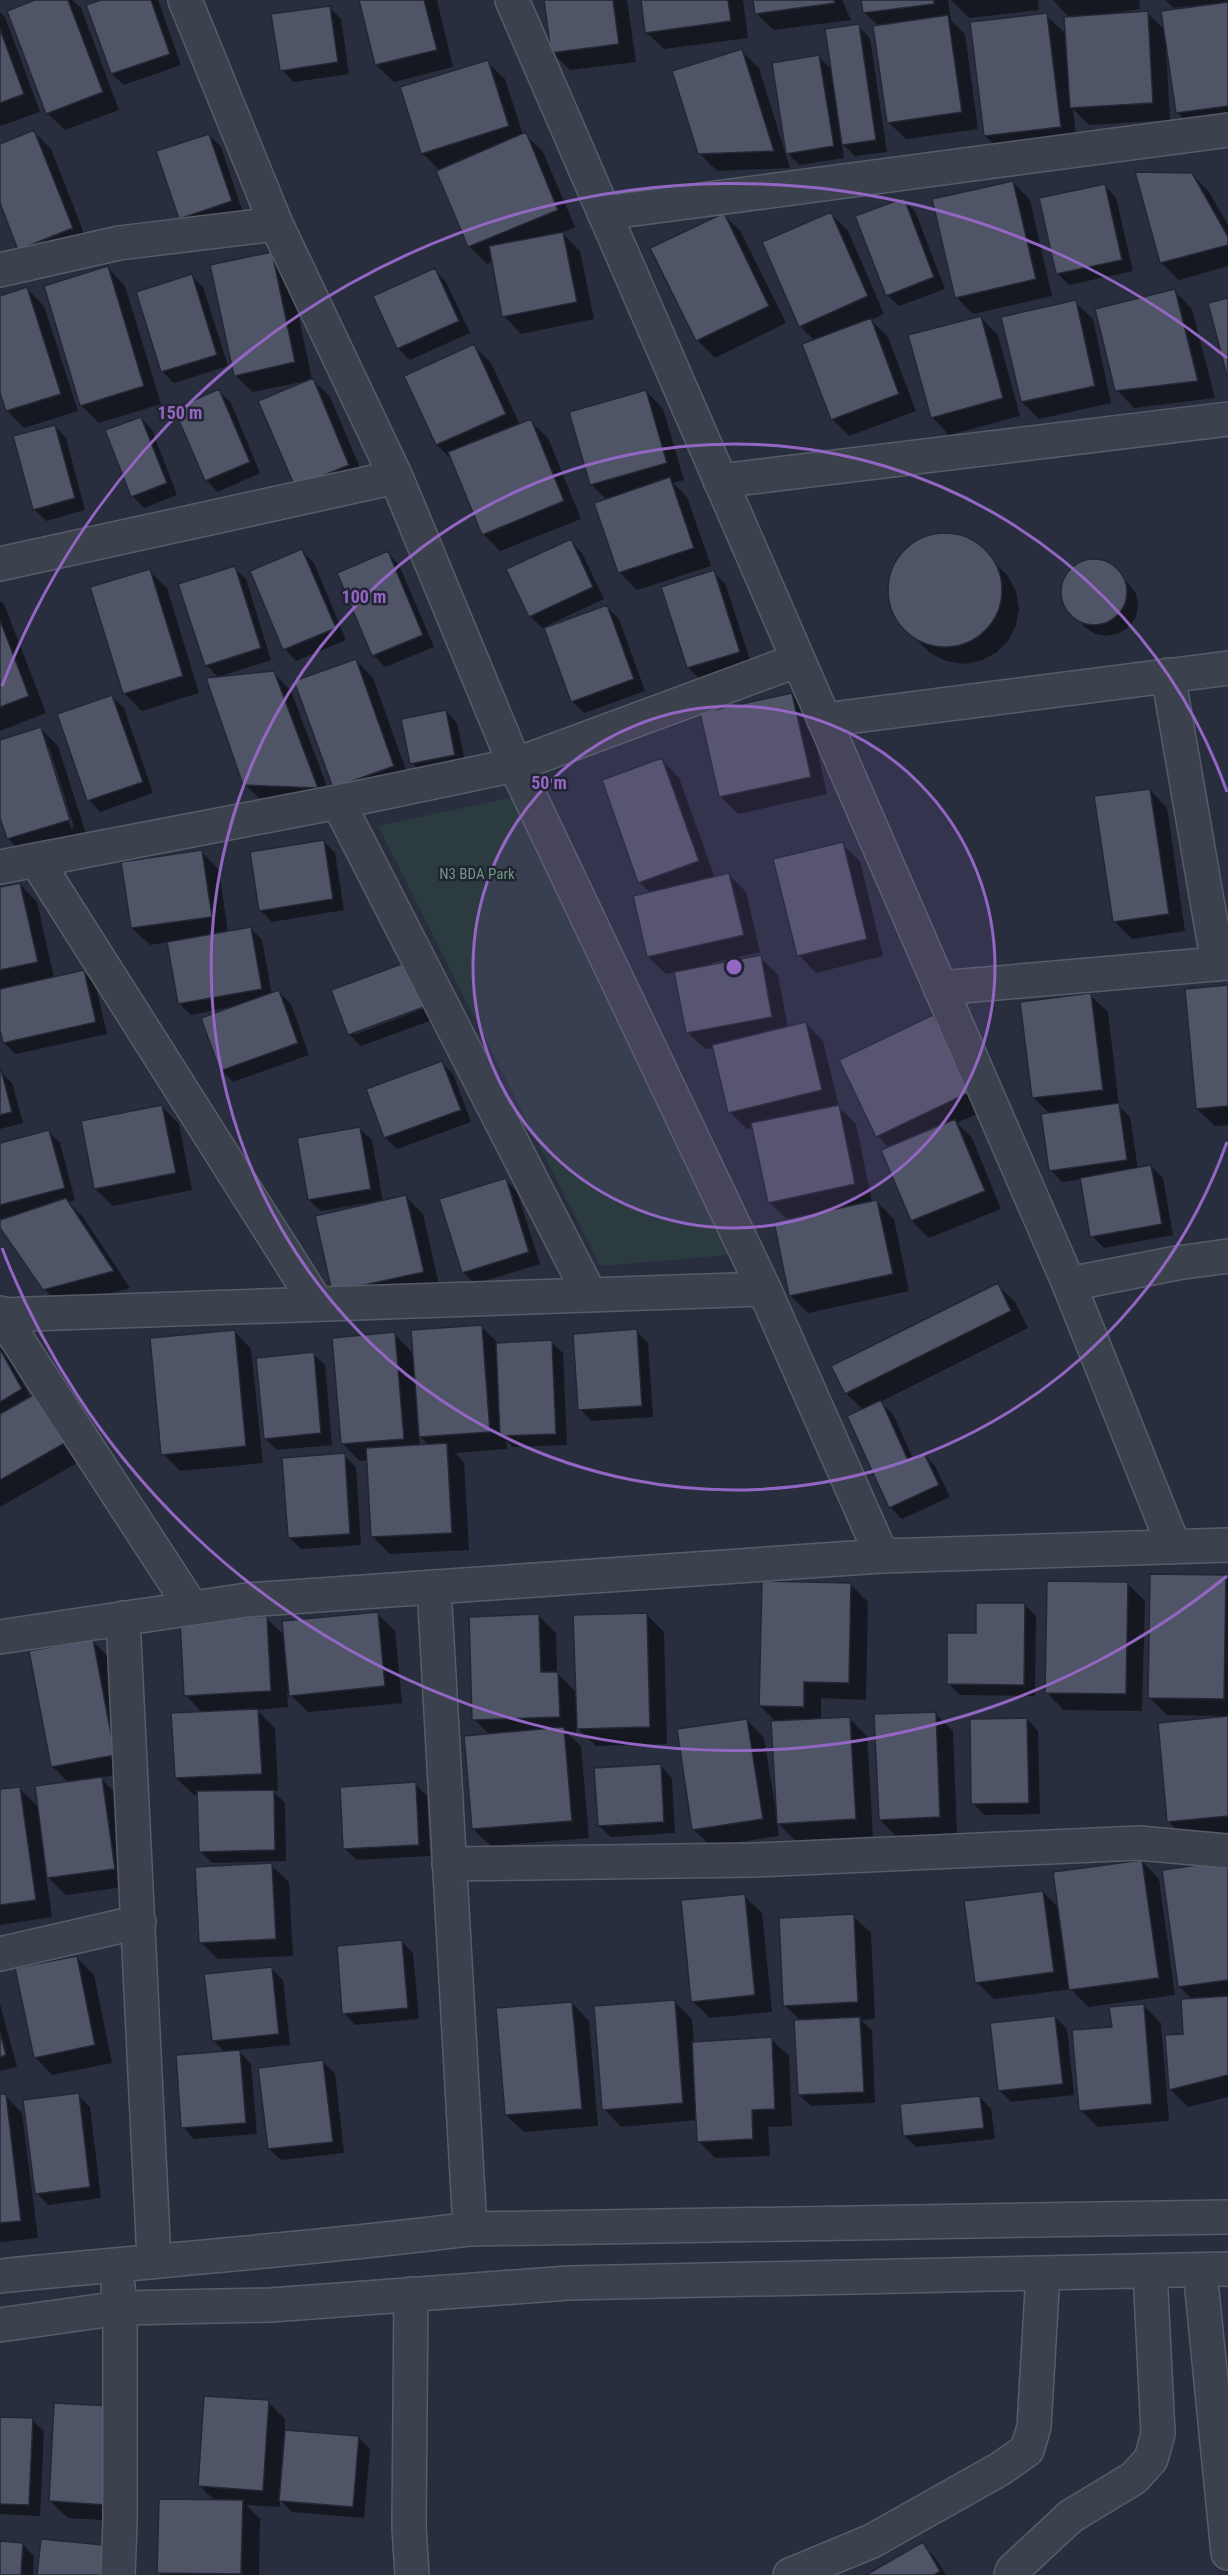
<svg xmlns="http://www.w3.org/2000/svg" width="1228" height="2575" font-family="'Roboto Condensed',sans-serif">
<style>
.green{fill:#2b3b40}
.shadow{fill:#0007;fill-rule:evenodd}
.building{fill:#4f5466;stroke:#232735;stroke-width:1.5}
.lines{fill:none;stroke-linecap:round;stroke-linejoin:round}
.minor-casing{stroke:#575c69;stroke-width:36}
.minor{stroke:#3c414e;stroke-width:33}
.ring{fill:none;stroke:#9466c3;stroke-width:3}
.labels{text-anchor:middle;dominant-baseline:central;stroke-width:5;stroke-linejoin:round;paint-order:stroke}
.park-label{font-size:15px;fill:#729781;stroke:#212533}
.centre{fill:#9466c3;stroke:#212533;stroke-width:3}
.ring-label{font-size:18px;text-anchor:middle;font-weight:bold;fill:#9466c3;stroke:#212533;stroke-width:5;stroke-linejoin:round;paint-order:stroke}
</style>
<rect width="100%" height="100%" fill="#282e3e"/>
<!-- green -->
<path class="green" d="M514 797 729 1255 600 1266 378 826Z"/>
<!-- shadow -->
<path class="shadow" d="M39 0H72L81 8 119 110 65 130 47 113Z
M106 0H158L181 65 124 85 112 74Z
M360 0H437L453 67 394 82 376 65Z
M545 0H627L636 62 570 70 552 53Z
M642 0H743L748 38 664 49 646 32Z
M755 0H842L851 20 774 30 756 13Z
M863 0H948L951 20 965 34 978 129 906 139 888 122 879 26 864 12Z
M951 0H1038L1039 10 969 18Z
M1053 0H1139L1140 9 1113 13V15L1147 13 1166 31 1190 9 1189 6 1174 8 1165 0H1228V125L1194 130 1177 112 1168 47 1166 48 1170 120 1089 125 1073 109 1077 144 1003 153 985 136 1046 15 1067 35 1070 18Z
M329 7 341 19 349 74 294 82 282 70Z
M0 12 5 17 40 112 0 126Z
M858 26 870 38 887 152 855 156 842 143 844 158 799 165 787 152 819 57 833 71Z
M741 51 759 68 790 168 717 171 699 153Z
M487 62 505 79 523 135 525 134 543 152 575 227 562 233 580 251 594 319 521 334 504 316 493 261 487 264 470 247 438 172 440 171 422 153Z
M34 132 51 149 89 246 20 249 0 199V145Z
M209 135 221 147 243 213 192 229 180 218Z
M1192 174 1209 192 1228 225V266L1179 280 1161 262Z
M1013 182 1030 200 1052 296 973 314 956 297Z
M1105 186 1116 198 1133 271 1069 285 1057 273Z
M903 200 915 211 945 289 899 306 887 295Z
M723 214 741 232 786 323 715 358 697 340Z
M831 214 848 231 884 314 871 320 888 337 916 411 849 436 832 419 815 341 800 326Z
M271 253 289 271 312 379 330 397 366 482 313 504 306 381 253 392 235 375Z
M108 268 125 286 161 404 99 423 81 405Z
M435 270 446 282 470 333 410 360 398 348Z
M192 276 203 287 228 366 174 383 163 372 138 293Z
M27 289 44 306 78 411 24 428 7 410 0 388V297Z
M1175 291 1192 309 1215 398 1134 408 1117 390Z
M1075 302 1093 319 1111 403 1039 419 1022 402Z
M980 317 998 335 1020 416 949 435 932 417Z
M474 346 491 363 520 425 530 421 548 438 581 519 500 551 483 534 453 461 437 445Z
M219 391 231 403 260 473 218 492 206 480Z
M646 391 663 409 684 480 673 483 687 497 711 566 637 590 620 573 596 504 607 500 591 484Z
M141 418 152 430 177 495 144 508 133 496Z
M55 426 66 438 85 510 46 521 34 509Z
M945 535 962 537 977 545 1008 576 1016 591 1019 609 1016 625 1008 641 996 653 980 661 963 664 946 661 930 653 900 623 892 608 889 591 892 573 900 558 912 545 927 537Z
M570 541 582 553 604 599 542 628 530 616Z
M302 551 314 563 346 640 296 661 285 649Z
M388 553 399 565 434 647 385 667 373 655Z
M1094 561 1106 563 1116 570 1136 593 1138 605 1136 617 1129 627 1119 633 1107 636 1095 634 1085 627 1065 604 1063 592 1065 580 1072 570 1082 563Z
M234 568 246 579 271 660 218 677 206 665Z
M149 571 167 588 199 693 142 711 124 693Z
M713 572 725 583 751 663 700 679 689 668 663 588Z
M0 601 4 604 46 713 0 731Z
M607 607 619 619 645 691 584 713 572 701Z
M356 660 373 678 411 784 351 804 296 682Z
M274 673 291 691 334 805 262 801 244 784Z
M791 694 809 712 827 794 738 814 720 796Z
M112 697 124 708 153 793 100 812 89 800Z
M446 711 457 723 466 766 423 775 412 763Z
M41 729 58 746 87 837 26 856 8 839 0 813V741ZM46 747H49L74 827 71 828Z
M662 760 679 778 715 878 729 875 746 892 760 952 712 963 713 966 760 957 778 975 788 1028 806 1024 823 1041 839 1107 856 1124 872 1202 876 1201 894 1219 909 1291 808 1313 791 1296 788 1220 769 1202 754 1128 747 1129 730 1112 714 1048 705 1049 687 1032 676 972 666 974 648 957 635 897 651 893 639 882Z
M1150 790 1167 808 1185 931 1132 939 1114 921Z
M323 841 335 853 344 910 272 922 260 910Z
M842 844 860 861 883 956 816 973 799 955Z
M202 852 219 870 228 933 251 929 262 940 272 995 279 992 291 1004 309 1055 233 1082 222 1070 231 1007 191 1015 179 1003 168 942 150 945 132 928Z
M20 884 37 902 54 978 84 972 95 983 107 1034 16 1054 4 1043 0 1023V889Z
M1228 986V1125L1215 1126 1197 1109Z
M333 991 429 1004 354 1032V1035L430 1006 435 1019 361 1046 349 1034Z
M1090 995 1108 1012 1119 1106 1130 1117 1138 1169 1151 1166 1163 1178 1173 1235 1104 1248 1092 1236 1082 1179 1062 1182 1051 1170 1050 1114 1034 1098 1022 1003Z
M933 1017 950 1035 986 1110 957 1123 972 1138 1001 1209 929 1238 912 1221 889 1148 878 1136Z
M442 1063 453 1074 471 1122 397 1149 385 1137Z
M0 1071 12 1083 23 1123 0 1129Z
M162 1107 179 1124 192 1190 113 1206 95 1189 83 1122Z
M360 1129 372 1140 383 1202 406 1197 423 1214 440 1289 351 1309 367 1203 321 1211 309 1200Z
M48 1131 60 1143 75 1200 68 1202 83 1217 130 1288 62 1306 44 1289 0 1225 2 1221 0 1218V1145Z
M506 1180 517 1192 540 1264 475 1284 463 1272Z
M997 1285 1015 1302 1028 1328 880 1402 893 1414 913 1459 924 1454 935 1466 950 1497 902 1519 890 1507 863 1410 846 1393Z
M481 1326 499 1344 551 1342 563 1353 567 1445 513 1447 506 1440 507 1449 455 1453 464 1462 469 1550 390 1554 373 1537 369 1460 360 1461 342 1443 394 1334 414 1354ZM419 1435 430 1446H420Z
M234 1331 251 1349 263 1463 180 1471 163 1454Z
M636 1331 648 1343 653 1417 591 1421 580 1409Z
M0 1347 6 1353 31 1398 86 1458 0 1507Z
M313 1354 325 1365 332 1445 277 1450 265 1438Z
M344 1455 356 1467 361 1545 301 1549 289 1537Z
M1225 1576 1228 1579V1835L1186 1839 1169 1822 1225 1716 1167 1715 1150 1698Z
M1127 1583 1145 1601 1142 1711 1064 1710 1047 1693Z
M851 1585 868 1602 866 1700 821 1698V1720L849 1718 867 1736 873 1836 796 1841 777 1822 779 1836 711 1846 693 1829 747 1720 764 1738 776 1812H778L777 1723 760 1706Z
M1024 1604 1036 1616 1035 1696 960 1695 948 1683 977 1635Z
M377 1614 395 1631 402 1703 308 1712 287 1692 288 1707 257 1710 275 1728 278 1791H273L285 1803 286 1861 212 1863 200 1851 199 1795H194L176 1778 203 1713 186 1696 266 1618 285 1636Z
M646 1614 664 1632 667 1744 596 1746 576 1727V1734H568L581 1746 589 1838 491 1846 473 1829 490 1735 474 1719 539 1616 556 1633 557 1673 577 1693Z
M92 1641 110 1658 131 1772 100 1778 119 1796 131 1886 66 1895 46 1875 52 1917 0 1925V1791L19 1788 39 1808 69 1783 52 1766Z
M935 1713 953 1731 957 1834 897 1837 880 1820Z
M1027 1719 1038 1731 1040 1814 984 1815 973 1803Z
M661 1766 672 1778 675 1833 611 1837 599 1826Z
M415 1784 427 1796 430 1856 357 1860 345 1849Z
M1142 1861 1159 1879 1175 1995 1088 2007 1071 1989 994 1999 976 1982 1043 1892 1060 1909Z
M1228 1862V2097L1188 2107 1171 2090 1167 2037 1184 2035 1193 2000 1180 1987Z
M271 1865 289 1882 293 1956 218 1959 201 1942Z
M744 1896 762 1913 772 2012 710 2018 692 2001Z
M853 1916 871 1933 875 2019 861 2020 872 2030 875 2103 811 2106 799 2095 801 2021 784 2005Z
M401 1941 413 1953 419 2019 355 2025 344 2013Z
M77 1958 94 1975 112 2063 52 2075 35 2057Z
M271 1968 283 1980 290 2045 238 2050 251 2064 257 2134 194 2139 183 2127 226 2053 213 2040Z
M674 2001 692 2019 694 2043 771 2039 789 2056 792 2126 768 2127 770 2156 715 2158 698 2141 697 2120 621 2127 604 2109Z
M572 2003 589 2021 598 2126 524 2132 506 2115Z
M0 2004 17 2067 0 2071Z
M1143 2005 1161 2023 1169 2121 1098 2127 1081 2110 1113 2028Z
M1055 2017 1067 2029 1074 2095 1011 2102 999 2090Z
M323 2062 335 2073 344 2153 281 2160 269 2149Z
M5 2095 22 2113 38 2238 0 2242V2096Z
M78 2095 90 2107 101 2198 48 2205 37 2193Z
M980 2097 991 2109 995 2139 916 2147 904 2135Z
M268 2402 285 2419V2431L358 2437 370 2449 364 2518 292 2512 280 2500V2507L246 2505 260 2519 259 2575H162L159 2572 215 2501 200 2486Z
M55 2405 122 2521 68 2518 50 2501Z
M0 2418 32 2420 44 2431 40 2516 0 2514Z
M0 2543 22 2544 34 2556 33 2575H0Z
M922 2544 934 2556 946 2575H869Z"/>
<!-- building -->
<path class="building" d="M35 0H68L103 92 46 114 7 11Z
M101 0H151L170 54 111 74 86 5Z
M359 0H424L437 50 375 65Z
M544 0H613L619 44 551 53Z
M641 0H728L731 21 645 33Z
M753 0H834L835 3 755 14Z
M861 0H934V4L863 13Z
M1228 2V106L1176 113 1161 11Z
M330 6 338 62 280 71 271 14Z
M1148 11 1153 103 1070 108 1064 17Z
M1047 13 1061 127 984 136 970 22Z
M948 15 962 112 887 123 873 26Z
M859 24 876 140 842 145 825 29Z
M0 29 24 94 0 103Z
M742 49 774 151 698 154 672 71Z
M819 55 834 146 786 154 772 63Z
M488 60 509 126 421 154 400 87Z
M34 130 73 228 18 250 0 203V144Z
M526 132 558 210 468 247 436 171Z
M209 134 232 201 179 219 156 151Z
M1135 172 1192 173 1228 237V245L1160 263Z
M1013 181 1036 279 955 298 932 199Z
M1105 184 1122 260 1056 274 1039 198Z
M904 198 934 277 886 296 855 216Z
M831 212 868 296 799 327 762 242Z
M724 213 769 306 696 341 650 248Z
M563 232 577 302 502 317 489 246Z
M272 252 295 362 234 376 210 265Z
M108 266 144 386 80 406 44 286Z
M435 268 459 321 397 349 373 296Z
M192 274 217 355 161 372 136 292Z
M27 287 61 394 6 411 0 393V296Z
M1175 289 1198 381 1115 391 1095 309Z
M1228 298V375L1227 376 1208 303Z
M1076 300 1095 386 1021 402 1001 317Z
M981 316 1003 398 931 418 908 335Z
M871 318 899 394 831 420 802 344Z
M474 344 506 414 436 445 404 376Z
M313 378 349 465 295 487 258 401Z
M219 389 250 462 205 481 174 409Z
M646 390 667 463 590 485 569 412Z
M141 417 167 483 131 497 105 430Z
M531 419 564 501 482 535 448 452Z
M55 425 75 498 33 510 13 436Z
M670 477 694 548 618 573 594 503Z
M888 590a57 57 0 1 1 114 0a57 57 0 1 1-114 0Z
M571 539 593 587 529 617 506 569Z
M302 549 336 628 283 650 250 571Z
M388 551 423 635 372 656 337 573Z
M1061 592a33 33 0 1 1 66 0a33 33 0 1 1-66 0Z
M235 566 261 648 205 666 178 584Z
M150 569 183 676 123 694 90 587Z
M714 570 740 652 687 668 661 587Z
M607 605 634 679 571 702 544 628Z
M0 620 29 696 0 707Z
M356 659 394 766 333 788 294 681Z
M274 671 318 788 243 785 206 678Z
M792 693 811 777 719 797 700 713Z
M112 695 143 782 87 801 57 714Z
M446 710 455 755 410 764 401 719Z
M41 727 70 820 7 839 0 818V740Z
M662 758 699 861 638 883 602 780Z
M1150 789 1169 914 1113 922 1094 796Z
M324 840 333 899 259 911 250 852Z
M843 842 867 939 797 956 773 859Z
M202 850 212 917 131 928 121 862Z
M729 873 744 935 647 957 633 896Z
M20 883 38 962 0 970V887Z
M251 927 262 989 178 1004 167 942Z
M761 955 772 1017 686 1033 674 972Z
M407 962 424 1007 348 1035 331 990Z
M84 970 96 1022 3 1043 0 1030V989Z
M1228 985V1106L1196 1109 1185 989Z
M279 990 298 1043 220 1071 201 1018Z
M1091 993 1103 1090 1032 1098 1020 1002Z
M933 1015 970 1092 876 1137 839 1060Z
M806 1022 822 1090 728 1113 712 1045Z
M442 1061 461 1110 384 1138 366 1089Z
M1 1069 12 1112 0 1115V1070Z
M1119 1103 1127 1160 1049 1171 1041 1114Z
M162 1105 176 1173 94 1189 81 1121Z
M839 1105 855 1184 768 1203 751 1123Z
M955 1119 985 1191 911 1221 881 1150Z
M360 1127 371 1189 308 1200 297 1138Z
M49 1130 65 1188 0 1205V1143Z
M1151 1165 1162 1224 1090 1237 1080 1178Z
M506 1178 529 1252 462 1273 439 1199Z
M406 1195 424 1272 332 1292 315 1216Z
M66 1198 114 1271 43 1290 0 1228V1220Z
M877 1200 893 1274 789 1296 774 1222Z
M998 1283 1011 1311 845 1394 831 1366Z
M482 1325 490 1432 419 1437 411 1330Z
M637 1329 642 1406 578 1410 573 1334Z
M235 1330 246 1446 161 1455 150 1338Z
M395 1332 404 1439 341 1444 332 1338Z
M552 1340 556 1434 500 1436 496 1343Z
M0 1349 22 1389 0 1402Z
M314 1352 321 1433 264 1439 256 1358Z
M42 1390 70 1440 0 1480V1414Z
M881 1400 908 1460 924 1453 939 1485 889 1508 847 1416Z
M447 1443 452 1533 371 1537 366 1448Z
M345 1453 350 1534 288 1538 282 1458Z
M1150 1574 1226 1575 1224 1699 1148 1698Z
M762 1581 851 1583 849 1683 804 1682V1707L759 1706Z
M1047 1581 1128 1582 1126 1694 1045 1693Z
M976 1603H1025L1024 1685 947 1684V1633H976Z
M378 1612 385 1686 289 1696 282 1621Z
M647 1613 650 1727 577 1729 573 1615Z
M539 1614 541 1672H558L560 1717 472 1720 469 1617Z
M267 1616 271 1691 184 1696 180 1622Z
M93 1639 115 1755 51 1767 29 1651Z
M258 1709 262 1774 175 1778 171 1713Z
M936 1712 940 1817 879 1820 874 1714Z
M1228 1716V1816L1167 1822 1158 1723Z
M850 1717 856 1819 777 1824 771 1721Z
M1027 1718 1029 1803 971 1804 970 1719Z
M747 1719 763 1819 692 1830 677 1729Z
M564 1727 572 1821 472 1829 464 1736Z
M661 1764 664 1822 598 1826 594 1768Z
M102 1777 115 1869 47 1878 35 1786Z
M416 1782 419 1845 343 1849 340 1787Z
M20 1787 36 1900 0 1905V1789Z
M274 1790 275 1850 199 1852 197 1791Z
M1142 1860 1159 1978 1069 1990 1053 1872Z
M1228 1861V1980L1178 1987 1162 1870Z
M272 1863 276 1939 199 1943 195 1867Z
M1043 1891 1054 1972 975 1983 964 1901Z
M745 1894 755 1995 691 2002 681 1900Z
M854 1914 858 2002 783 2006 779 1918Z
M402 1940 408 2008 342 2014 337 1946Z
M77 1956 95 2045 34 2058 15 1968Z
M272 1967 279 2034 212 2041 204 1974Z
M1228 1996V2075L1169 2090 1165 2035 1183 2034 1181 1999Z
M675 2000 683 2103 602 2110 594 2006Z
M572 2002 582 2109 505 2115 496 2008Z
M1144 2004 1152 2104 1079 2111 1072 2030 1112 2027 1109 2007Z
M1055 2016 1063 2084 998 2091 990 2023Z
M860 2017 864 2092 798 2095 794 2020Z
M0 2032 6 2055 0 2057Z
M772 2037 775 2109 752 2110 753 2139 697 2142 692 2042Z
M240 2050 246 2123 181 2128 176 2055Z
M323 2060 333 2142 268 2149 258 2068Z
M79 2093 90 2187 35 2194 23 2100Z
M0 2094H6L21 2221 0 2223Z
M980 2096 984 2128 903 2136 900 2104Z
M204 2396 269 2400 263 2491 198 2486Z
M54 2403 110 2406 105 2505 49 2501Z
M0 2417 33 2418 29 2505 0 2504Z
M285 2430 359 2436 353 2507 279 2501Z
M159 2499 243 2500 241 2574 157 2573Z
M41 2539 104 2545 101 2575H37Z
M0 2541 23 2543 21 2575H0Z
M923 2542 940 2571 934 2575H866Z"/>
<g class="lines">
<!-- minor casing -->
<g class="minor-casing">
<path id="minor" d="M512 0 1069 1284 1174 1547
M604 213 1228 130
M276 224 396 477 515 765 764 1289 882 1556
M0 270 119 243 276 224 185 0
M720 481 1228 419
M0 564 396 477
M1168 675 1218 964
M824 720 1228 668
M338 802 590 1295
M0 867 36 860
M940 988 1228 963
M1069 1284 1177 1263 1228 1256
M317 1304 36 860 338 802 515 765 798 660
M0 1313 192 1608
M1 1315 764 1289
M434 1587 470 2229
M123 1618 154 2260
M0 1637 247 1600 882 1556 1228 1545
M449 1864 754 1860 1139 1843 1228 1851
M0 1954 139 1922
M1200 2270 1228 2553
M0 2276C157 2260 314 2249 470 2229L1228 2217
M118 2286 120 2308V2522L118 2575
M411 2294 409 2527 412 2575
M0 2325 120 2308 271 2305 568 2283 1228 2269
M790 2575 872 2541 1000 2469 1027 2450 1034 2427 1043 2273
M1011 2575 1013 2570 1071 2516 1134 2478 1151 2459 1158 2434 1150 2271"/>
</g>
<!-- minor -->
<use href="#minor" class="minor"/>
</g>
<!-- distance rings -->
<circle cx="734" cy="967" r="261" fill="#9466c3" fill-opacity=".12"/>
<g class="ring">
<circle cx="734" cy="967" r="261"/>
<path d="M1227 1142A523 523 0 1 1 1227 792"/>
<path d="M1227 1576A784 784 0 0 1 2 1248M2 686A784 784 0 0 1 1227 358"/>
</g>
<g class="labels">
<!-- park labels -->
<g class="park-label">
<text x="477" y="874">N3 BDA Park</text>
</g>
</g>
<circle cx="734" cy="967" r="9" class="centre"/>
<g class="ring-label">
<text x="180" y="419">150 m</text>
<text x="364" y="603">100 m</text>
<text x="549" y="789">50 m</text>
</g>
</svg>
